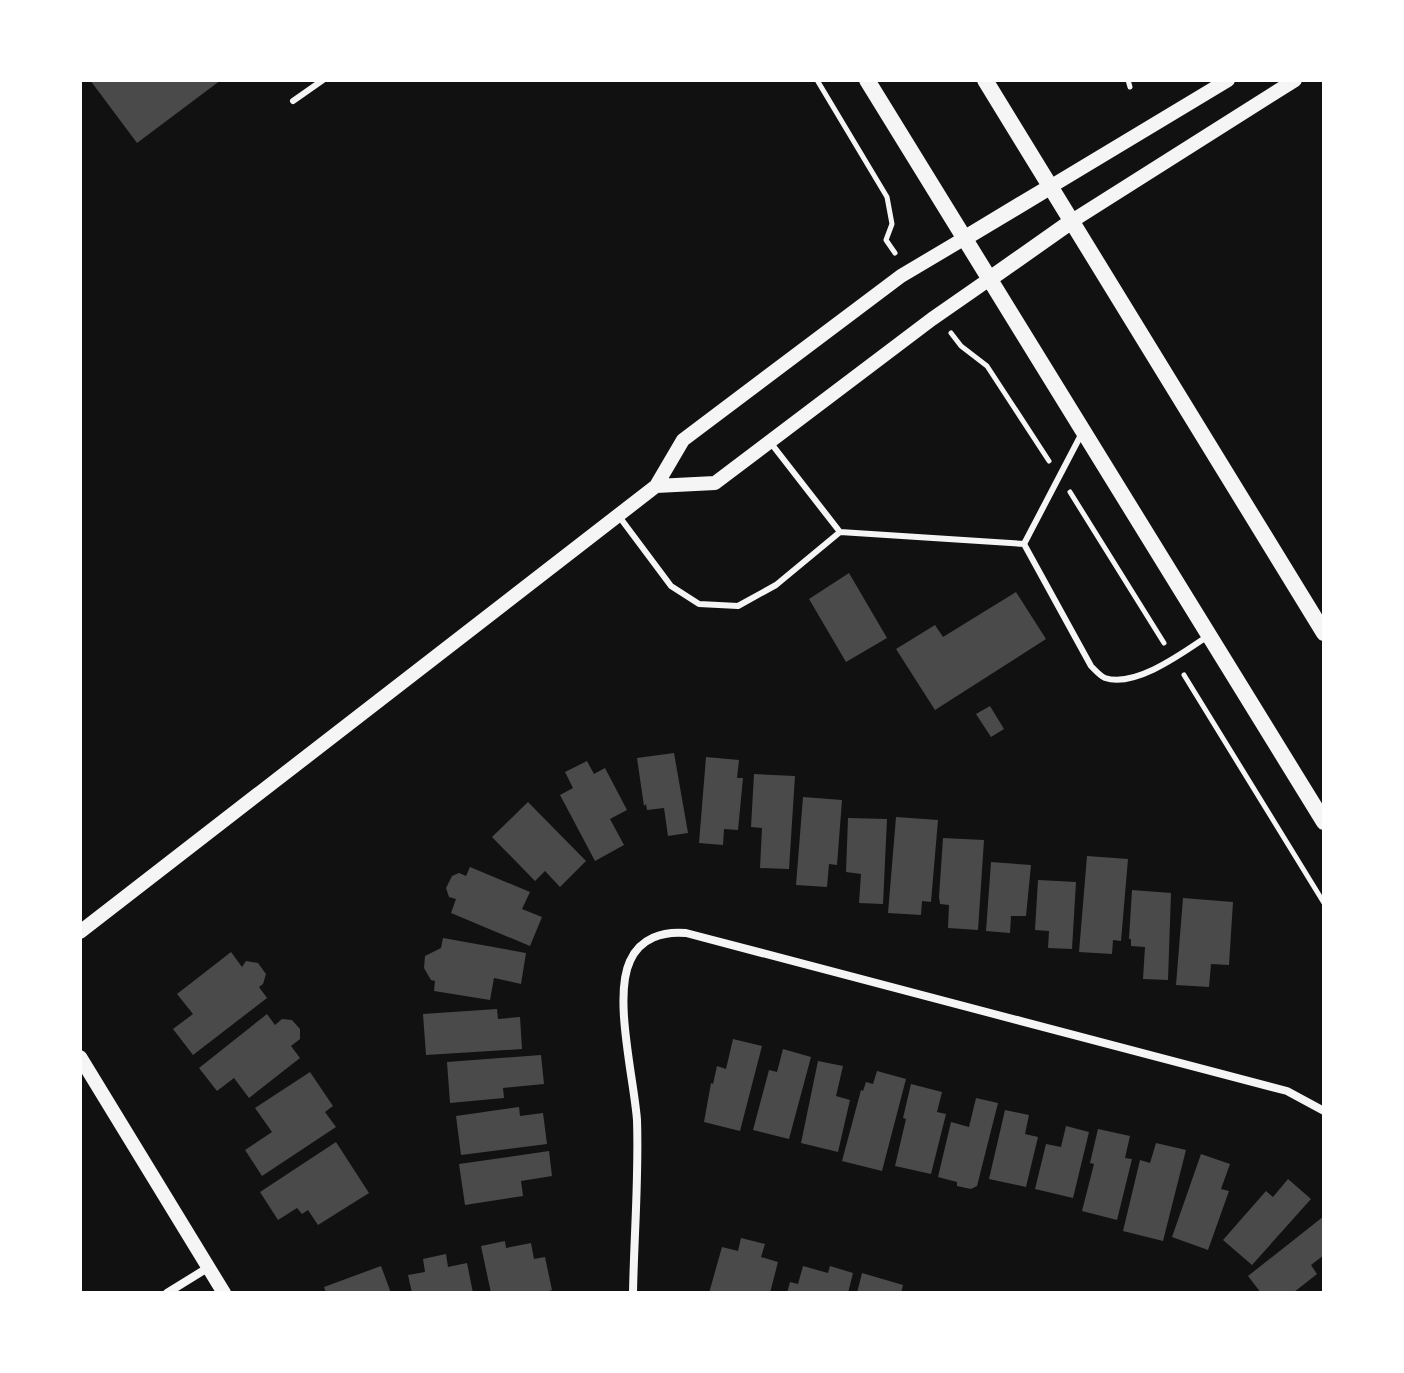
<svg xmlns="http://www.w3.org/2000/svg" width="1404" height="1373" font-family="Barlow,sans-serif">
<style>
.building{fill:#4a4a4a}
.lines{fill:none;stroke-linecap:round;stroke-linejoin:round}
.path{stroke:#f5f5f5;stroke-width:5}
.service{stroke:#f5f5f5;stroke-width:6}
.minor{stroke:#f5f5f5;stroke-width:8}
.tertiary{stroke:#f5f5f5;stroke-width:14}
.secondary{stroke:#f5f5f5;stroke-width:16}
</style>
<rect width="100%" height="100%" fill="#111"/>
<!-- building -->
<path class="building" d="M90 80H221L137 143Z
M849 573 887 638 846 662 809 599Z
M1016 592 1046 639 935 710 896 649 935 625 943 637Z
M990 706 1004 729 991 737 976 714Z
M674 753 688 833 668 836 664 808 647 810 646 804 644 806 637 758Z
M706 757 739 760 737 778H743L738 830 724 829 723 845 699 843Z
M587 761 594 774 605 768 627 810 610 819 624 845 595 861 560 795 573 788 565 772Z
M754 774 795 776 789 869 760 868 762 828 751 827Z
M803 797 842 800 837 865 829 864 827 887 796 885Z
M528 802 586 861 560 887 545 871 535 881 492 837Z
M896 817 938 820 931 902 922 901 921 915 888 913Z
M848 818 887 819 883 904 859 903 861 874 846 872Z
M943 838 984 840 978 930 948 928 949 905 940 904 939 897Z
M1087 856 1128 859 1121 941 1113 940 1112 954 1079 952Z
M991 862 1031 865 1026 916H1011L1010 933 986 931Z
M470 867 530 892 522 909 542 917 530 946 451 913 456 899 449 897 446 888 452 876 459 873 466 876Z
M1038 880 1076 882 1072 949 1048 948 1049 931 1035 930Z
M1132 890 1171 893 1168 980 1143 979 1145 947 1131 946V939H1129Z
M1183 898 1233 902 1229 965 1211 964 1209 987 1176 985Z
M443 938 526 953 521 984 494 978 490 1000 434 991 435 981 431 980 424 968 425 956 441 948Z
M231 952 242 967 246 961 258 963 266 974 263 984 259 987 267 998 193 1055 173 1029 193 1014 177 994Z
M497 1009 498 1019 520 1017 522 1049 426 1055 423 1014Z
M267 1014 275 1025 282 1019 292 1020 300 1029V1039L291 1046 300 1058 249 1098 234 1078 217 1091 199 1068Z
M733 1039 762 1046 740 1131 704 1122 711 1083 713 1084 717 1066 726 1069Z
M783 1049 811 1057 789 1139 753 1130 769 1070 777 1072Z
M541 1055 544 1084 503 1088 504 1098 450 1103 447 1062Z
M818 1061 843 1066 836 1096 850 1100 838 1152 801 1143Z
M877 1071 906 1079 882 1171 842 1161 861 1090 863 1091 866 1082 873 1084Z
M310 1072 333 1106 325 1112 336 1127 262 1176 245 1150 272 1132 255 1108Z
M911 1084 942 1092 937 1112 946 1114 931 1174 895 1166 906 1119 903 1118Z
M976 1098 998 1103 977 1186 971 1189 957 1186V1182L938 1177 951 1122 969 1127Z
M519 1107 520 1116 543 1113 547 1144 461 1155 456 1116Z
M1005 1110 1029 1115 1025 1134 1038 1137 1026 1187 989 1179Z
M1066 1126 1089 1132 1073 1198 1035 1189 1046 1144 1061 1147Z
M1098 1129 1130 1136 1125 1158 1132 1159 1117 1220 1082 1211 1094 1164 1090 1163Z
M336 1142 369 1193 318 1225 308 1210 302 1214 297 1208 278 1220 260 1192Z
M1156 1143 1186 1150 1163 1241 1123 1231 1140 1160 1150 1163Z
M549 1151 552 1176 521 1181 523 1196 465 1205 459 1164Z
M1201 1154 1230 1164 1221 1189 1229 1191 1208 1250 1172 1237Z
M1288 1179 1311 1199 1252 1265 1223 1240 1266 1191 1273 1197Z
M1324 1216V1255L1311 1265 1317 1274 1293 1293H1261L1248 1276Z
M741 1238 765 1244 761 1257 778 1262 770 1293H709L722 1247 738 1251Z
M505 1241 506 1248 531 1243 534 1259 545 1257 552 1290 543 1293H491L481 1246Z
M446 1254 448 1267 467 1263 473 1293H412L408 1275 425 1272 423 1259Z
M381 1266 391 1293H326L324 1287Z
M803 1266 828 1273 830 1266 853 1273 848 1293H787L790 1282 798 1284Z
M862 1273 903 1285 901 1293H857Z"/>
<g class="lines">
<!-- path -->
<path class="path" d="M817 80 887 197 892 224 886 240 895 253
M1128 80 1130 87
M951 333 961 346 987 366 1049 461
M1070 492 1164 643
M1184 675 1324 903"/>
<!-- service -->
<path class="service" d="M293 101 323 80
M770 442 840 532
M618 515 671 586 699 604 738 606 776 585 840 532 1024 544 1082 433
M1024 544 1091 666C1095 670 1100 676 1105 678 1136 688 1184 652 1208 636"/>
<!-- minor -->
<path class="minor" d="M167 1293 209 1267
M633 1293C634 1236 639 1177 637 1120 634 1079 613 997 630 961 640 938 663 931 686 933L1287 1091 1324 1111"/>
<!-- tertiary -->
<path class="tertiary" d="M1050 187 1228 80
M1072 221 1295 80
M656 486 715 483 932 319 991 278
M80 932 656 486 683 440 901 276 965 238
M80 1057 224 1293"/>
<!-- secondary -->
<path class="secondary" d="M867 80 1324 822
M985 80 1324 633
M965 238 1050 187
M991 278 1072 221"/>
</g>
<!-- border -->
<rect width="1404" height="1373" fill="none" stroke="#ffffff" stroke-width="164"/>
</svg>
